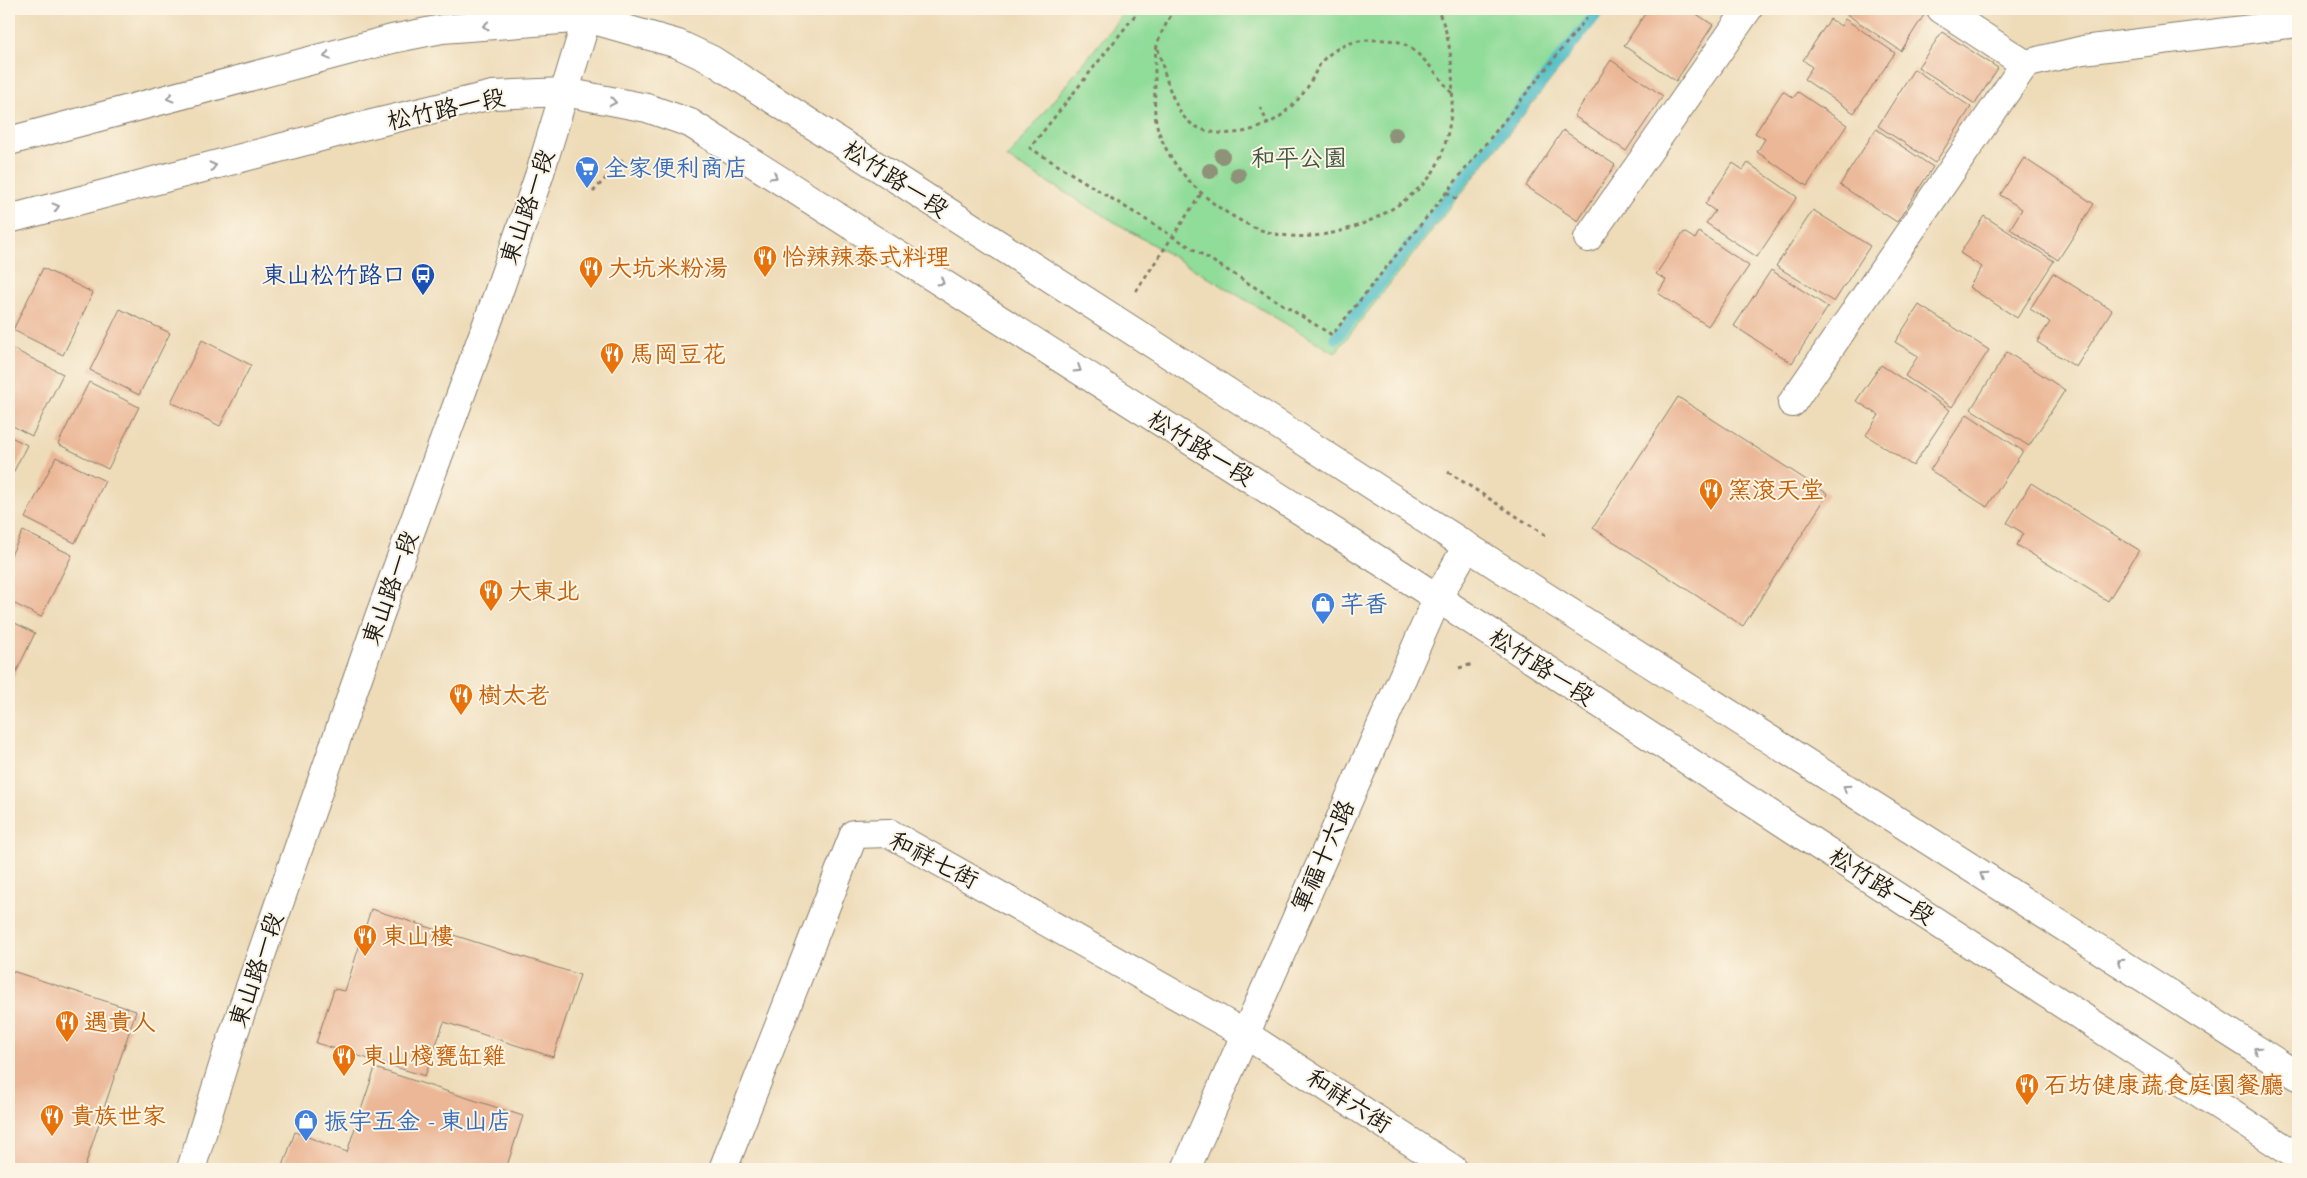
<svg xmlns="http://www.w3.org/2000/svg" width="2307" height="1178" font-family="Caveat,'LXGW WenKai TC',sans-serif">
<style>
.green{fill:#90dc99;stroke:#567c5a}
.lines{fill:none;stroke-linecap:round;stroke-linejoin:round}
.stream{stroke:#51bfc7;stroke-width:12}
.building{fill:#ebb797}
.minor-casing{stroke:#857c6a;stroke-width:30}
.major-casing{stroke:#857c6a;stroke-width:30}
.path{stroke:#857c6a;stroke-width:3;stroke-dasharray:4 4;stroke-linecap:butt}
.minor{stroke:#fff;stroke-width:28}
.major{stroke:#fff;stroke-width:28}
.tree{fill:#8e9278}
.oneway{stroke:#999}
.labels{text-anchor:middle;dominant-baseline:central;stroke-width:4;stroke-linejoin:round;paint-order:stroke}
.street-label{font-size:24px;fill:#1c1c1c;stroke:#fcf5e5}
.park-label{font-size:24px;fill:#3f5642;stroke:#fcf5e5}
.shop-label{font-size:24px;fill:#366cbe;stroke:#fcf5e5;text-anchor:start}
.food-label{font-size:24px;fill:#c56008;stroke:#fcf5e5;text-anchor:start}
.transit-label{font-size:24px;fill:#164399;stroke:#fcf5e5;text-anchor:end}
</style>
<rect width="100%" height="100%" fill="#fcf5e5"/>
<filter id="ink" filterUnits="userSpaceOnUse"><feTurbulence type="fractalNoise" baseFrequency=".02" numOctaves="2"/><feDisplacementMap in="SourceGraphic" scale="10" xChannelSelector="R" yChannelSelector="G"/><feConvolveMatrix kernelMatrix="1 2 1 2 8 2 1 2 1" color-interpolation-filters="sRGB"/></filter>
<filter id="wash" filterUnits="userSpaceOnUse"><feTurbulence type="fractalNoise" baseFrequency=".0096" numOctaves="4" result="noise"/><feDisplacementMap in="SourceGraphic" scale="20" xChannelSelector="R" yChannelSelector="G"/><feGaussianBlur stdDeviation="1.12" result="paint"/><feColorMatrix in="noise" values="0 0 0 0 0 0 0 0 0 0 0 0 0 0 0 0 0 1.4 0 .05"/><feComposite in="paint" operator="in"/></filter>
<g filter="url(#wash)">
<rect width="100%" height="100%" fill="#eedcb9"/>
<!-- green -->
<path class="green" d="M1127 9H1607L1335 353 1007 158Z"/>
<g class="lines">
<!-- stream -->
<path class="stream" d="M1336 338 1600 9"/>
</g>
<g id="blocks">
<!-- building -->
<path class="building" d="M1648 9H1689L1713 25 1676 81 1624 46Z
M1848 9H1915L1924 15 1901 51 1845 13Z
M1830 19 1841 26 1845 19 1895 53 1854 113 1804 79 1812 67 1803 60Z
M1942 32 1998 68 1975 104 1918 67Z
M1611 60 1663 96 1626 151 1574 116Z
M1914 69 1971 107 1935 163 1878 126Z
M1783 91 1793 98 1798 92 1847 125 1807 186 1757 152 1765 139 1755 133Z
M1876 129 1933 167 1897 222 1840 185Z
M1563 130 1615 165 1578 221 1526 186Z
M2024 158 2094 204 2058 260 2010 229 2022 209 2000 195Z
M1733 163 1743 170 1748 163 1797 197 1757 257 1706 223 1715 211 1705 204Z
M1813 210 1870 246 1834 302 1776 266Z
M1984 216 2054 261 2017 318 1969 287 1982 267 1960 253Z
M1684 232 1695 239 1699 232 1749 266 1708 326 1658 293 1666 280 1656 274Z
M43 268 93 293 63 355 13 330Z
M1771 270 1828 307 1792 363 1734 326Z
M2053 273 2112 310 2076 367 2037 342 2050 322 2030 309Z
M1919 305 1989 350 1952 407 1905 376 1918 356 1895 342Z
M120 309 170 333 139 395 90 370Z
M202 340 251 365 220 426 171 402Z
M13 349 63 374 32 436 9 424V358Z
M2007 352 2065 390 2029 446 1971 409Z
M1881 365 1950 410 1913 466 1866 435 1879 415 1856 401Z
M89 382 139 407 108 469 58 444Z
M1678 397 1828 494 1743 626 1593 528Z
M1967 414 2023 451 1987 507 1930 470Z
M9 436 27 445 9 481Z
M56 457 105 481 75 543 25 518Z
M2031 483 2139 550 2108 601 2017 545 2023 533 2007 523Z
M23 531 72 555 41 617 9 601V559Z
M9 620 35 633 9 687Z
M371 909 580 975 553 1057 444 1022 425 1076 316 1043 334 989 345 991Z
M9 970 136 1011 84 1169 9 1168Z
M375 1068 523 1116 506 1169H282L295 1132 347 1152Z"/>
</g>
</g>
<g filter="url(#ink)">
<use href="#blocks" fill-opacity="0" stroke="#857c6a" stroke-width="1"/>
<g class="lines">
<!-- minor casing -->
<g class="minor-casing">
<path id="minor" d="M1941 9 2025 64 2083 50 2298 23
M9 141 392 39 442 29 587 18 678 44 712 60 1521 581 2298 1076
M9 219 359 127 492 95 565 92 647 108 690 123 1402 575 2298 1157
M1588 238 1748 9
M1792 403 2025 64
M723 1169 854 834 889 833 1245 1034 1453 1169
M1186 1169 1437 599 1467 546"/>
</g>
<!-- major casing -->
<g class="major-casing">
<path id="major" d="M191 1169 228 1050 379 617 495 302 539 176 587 18 592 9"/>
</g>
<!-- path -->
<path class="path" d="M1140 9 1030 148 1332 335 1594 9
M1174 9C1169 19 1163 29 1159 39 1154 51 1155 68 1155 80 1155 96 1153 114 1158 129 1167 160 1192 187 1217 206 1236 219 1258 232 1282 235 1333 243 1394 217 1428 179 1444 159 1450 129 1452 104 1454 79 1451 29 1436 9
M1158 49C1164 70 1169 94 1181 113 1202 145 1260 135 1284 113 1292 106 1301 97 1307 88 1313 78 1317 67 1324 59 1336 47 1352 41 1368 40 1378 40 1389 39 1399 42 1419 49 1440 78 1453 95
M1260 107 1268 124
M593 192 623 159
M1447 192 1457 200
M1136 291 1201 194
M1448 472 1547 536
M1459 668 1473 664"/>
<!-- minor -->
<use href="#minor" class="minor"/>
<!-- major -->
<use href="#major" class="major"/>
</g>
<!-- trees -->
<g class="tree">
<circle cx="1395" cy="135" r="8"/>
<circle cx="1222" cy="156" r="8"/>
<circle cx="1210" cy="171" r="8"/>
<circle cx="1238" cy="175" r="8"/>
</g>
<!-- one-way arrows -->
<defs><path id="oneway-chevron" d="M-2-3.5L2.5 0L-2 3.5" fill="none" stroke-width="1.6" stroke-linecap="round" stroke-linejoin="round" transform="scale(1.25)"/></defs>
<g class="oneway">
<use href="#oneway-chevron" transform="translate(486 26) rotate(175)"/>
<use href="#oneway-chevron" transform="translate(327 56) rotate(165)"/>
<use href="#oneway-chevron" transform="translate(170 98) rotate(165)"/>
<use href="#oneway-chevron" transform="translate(613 102) rotate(11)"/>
<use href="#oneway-chevron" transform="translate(213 166) rotate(-14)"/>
<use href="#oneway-chevron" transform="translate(774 176) rotate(32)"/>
<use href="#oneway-chevron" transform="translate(56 207) rotate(-15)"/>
<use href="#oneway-chevron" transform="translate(941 282) rotate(32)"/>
<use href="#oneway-chevron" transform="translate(1078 369) rotate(32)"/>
<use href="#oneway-chevron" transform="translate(1846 788) rotate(-147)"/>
<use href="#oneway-chevron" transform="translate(1983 875) rotate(-147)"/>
<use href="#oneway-chevron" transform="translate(2120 962) rotate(-147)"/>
<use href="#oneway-chevron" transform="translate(2257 1050) rotate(-147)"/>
</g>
</g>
<!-- icons -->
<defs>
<g id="supermarket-pin" transform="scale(1.25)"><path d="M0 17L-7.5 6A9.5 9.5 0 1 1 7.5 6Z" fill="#3f7fe0" stroke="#fcf5e5"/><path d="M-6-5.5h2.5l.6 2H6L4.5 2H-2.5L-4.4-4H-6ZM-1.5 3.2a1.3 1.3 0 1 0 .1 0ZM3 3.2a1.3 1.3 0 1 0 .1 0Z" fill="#fff"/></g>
<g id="restaurant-pin" transform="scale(1.25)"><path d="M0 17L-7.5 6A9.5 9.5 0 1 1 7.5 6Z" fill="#e8710a" stroke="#fcf5e5"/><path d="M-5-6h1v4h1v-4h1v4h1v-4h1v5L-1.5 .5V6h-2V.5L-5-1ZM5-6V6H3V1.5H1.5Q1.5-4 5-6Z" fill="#fff"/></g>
<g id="bus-pin" transform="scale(1.25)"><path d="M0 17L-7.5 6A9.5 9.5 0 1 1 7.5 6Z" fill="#1a4fb4" stroke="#fcf5e5"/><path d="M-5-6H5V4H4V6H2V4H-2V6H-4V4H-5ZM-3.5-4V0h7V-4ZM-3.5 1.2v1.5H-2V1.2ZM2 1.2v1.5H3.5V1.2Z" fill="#fff"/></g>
<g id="shop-pin" transform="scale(1.25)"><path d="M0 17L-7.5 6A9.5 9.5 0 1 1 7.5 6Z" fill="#3f7fe0" stroke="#fcf5e5"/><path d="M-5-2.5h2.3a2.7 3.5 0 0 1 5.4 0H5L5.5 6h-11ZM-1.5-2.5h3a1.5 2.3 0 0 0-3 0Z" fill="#fff"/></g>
</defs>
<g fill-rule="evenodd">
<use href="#supermarket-pin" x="587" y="168"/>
<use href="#restaurant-pin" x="765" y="257"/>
<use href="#restaurant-pin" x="591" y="268"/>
<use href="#bus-pin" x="423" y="275"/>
<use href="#restaurant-pin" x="612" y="354"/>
<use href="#restaurant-pin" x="1711" y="490"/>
<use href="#restaurant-pin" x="491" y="591"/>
<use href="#shop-pin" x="1323" y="604"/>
<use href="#restaurant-pin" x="461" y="695"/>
<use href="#restaurant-pin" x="365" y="936"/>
<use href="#restaurant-pin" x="67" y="1022"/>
<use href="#restaurant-pin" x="344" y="1056"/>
<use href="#restaurant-pin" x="2027" y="1085"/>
<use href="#restaurant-pin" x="52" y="1116"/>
<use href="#shop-pin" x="306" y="1121"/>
</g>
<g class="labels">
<!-- street labels -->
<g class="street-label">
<text transform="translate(446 109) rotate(-12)">松竹路一段</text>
<text transform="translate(896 179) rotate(33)">松竹路一段</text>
<text transform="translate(527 207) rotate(-71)">東山路一段</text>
<text transform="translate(1201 448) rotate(32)">松竹路一段</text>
<text transform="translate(390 588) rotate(-70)">東山路一段</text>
<text transform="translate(1542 667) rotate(33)">松竹路一段</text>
<text transform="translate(1323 856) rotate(-66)">軍福十六路</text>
<text transform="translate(934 860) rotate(27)">和祥七街</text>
<text transform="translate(1882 886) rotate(33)">松竹路一段</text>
<text transform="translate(256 970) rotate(-71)">東山路一段</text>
<text transform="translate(1349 1101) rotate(33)">和祥六街</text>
</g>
<!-- park labels -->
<g class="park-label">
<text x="1299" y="158">和平公園</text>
</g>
<!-- shop labels -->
<g class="shop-label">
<text x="604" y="168">全家便利商店</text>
<text x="1340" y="604">芊香</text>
<text x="324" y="1121">振宇五金 - 東山店</text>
</g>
<!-- food labels -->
<g class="food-label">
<text x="782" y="257">恰辣辣泰式料理</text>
<text x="608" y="268">大坑米粉湯</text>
<text x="630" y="354">馬岡豆花</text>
<text x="1728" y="490">窯滾天堂</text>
<text x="508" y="591">大東北</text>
<text x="478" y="695">樹太老</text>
<text x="382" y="936">東山樓</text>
<text x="84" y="1022">遇貴人</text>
<text x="362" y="1056">東山棧甕缸雞</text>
<text x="2044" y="1085">石坊健康蔬食庭園餐廳</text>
<text x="70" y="1116">貴族世家</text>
</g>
<!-- transit labels -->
<g class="transit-label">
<text x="406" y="275">東山松竹路口</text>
</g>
</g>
<!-- margin -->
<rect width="2307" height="1178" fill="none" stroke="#fcf5e5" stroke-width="30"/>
</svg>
